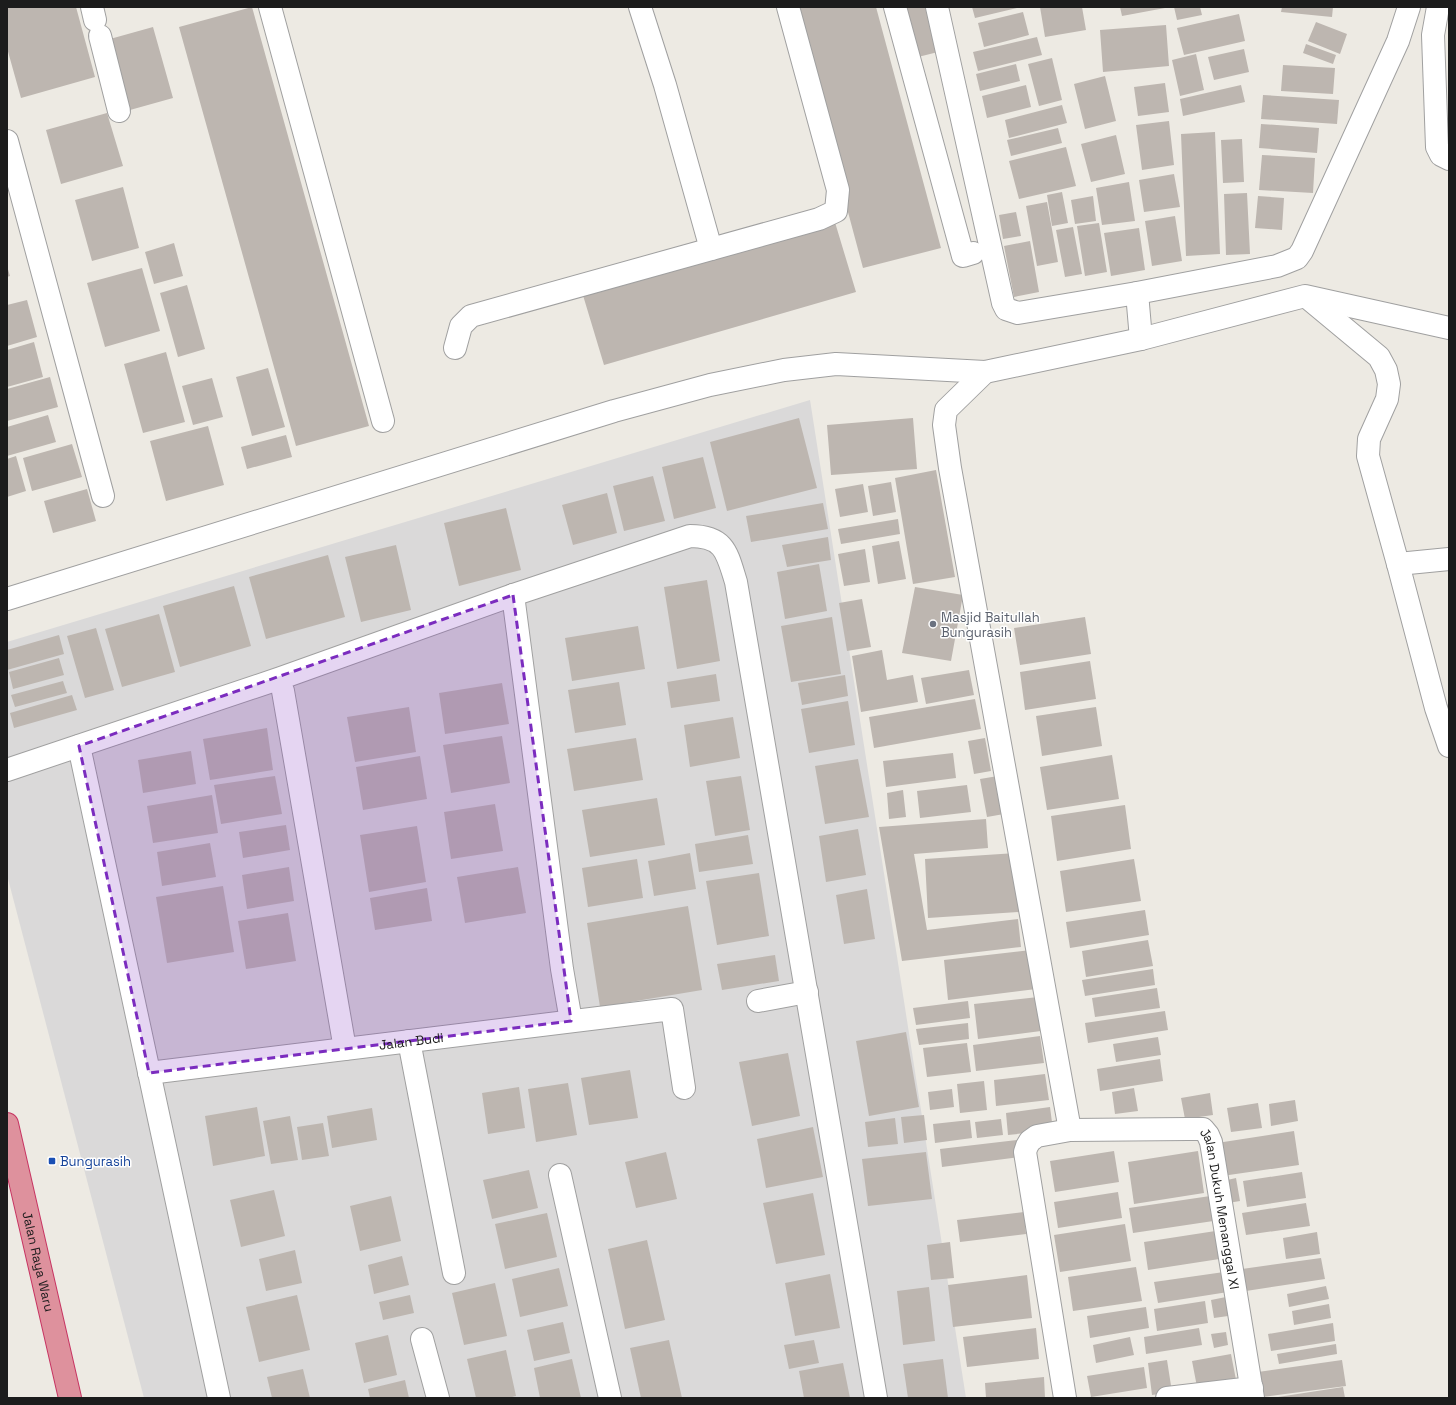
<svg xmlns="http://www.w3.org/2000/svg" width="1456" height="1405" font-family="'Space Grotesk',sans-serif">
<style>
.residential{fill:#dad9d9}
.building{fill:#bdb6b0}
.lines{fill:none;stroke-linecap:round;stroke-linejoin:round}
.minor-casing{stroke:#a0a0a0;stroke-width:24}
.highway-casing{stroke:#c73462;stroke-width:24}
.minor{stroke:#fff;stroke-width:22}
.highway{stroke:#de919d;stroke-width:22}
.marked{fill:#7b2cbf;fill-opacity:0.2;stroke:#7b2cbf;stroke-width:3;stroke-dasharray:8 5;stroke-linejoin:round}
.worship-dot{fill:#6b7280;stroke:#fff;stroke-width:1.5}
.transit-dot{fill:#1a4fb4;stroke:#fff;stroke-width:1.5}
.labels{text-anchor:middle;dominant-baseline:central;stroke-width:3;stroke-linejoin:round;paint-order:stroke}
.worship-label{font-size:13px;fill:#5b616d;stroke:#fff;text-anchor:start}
.street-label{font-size:13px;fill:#1c1c1c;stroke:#fff}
.transit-label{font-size:13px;fill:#164399;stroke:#fff;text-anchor:start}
</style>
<rect width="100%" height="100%" fill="#edeae3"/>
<!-- residential -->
<path class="residential" d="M810 400 966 1398H144L7 875V642Z"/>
<!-- building -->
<path class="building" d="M7 7H76L95 77 21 98 7 48Z
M252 7 369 426 296 446 179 27Z
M793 7H876L941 248 863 268Z
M900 7H926L938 52 914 58Z
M972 7H1017V8L975 18Z
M1040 7H1082L1086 30 1045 37Z
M1120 7H1164L1165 8 1122 16Z
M1174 7H1200L1202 15 1177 20Z
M1282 7H1333L1332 17 1281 12Z
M1023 12 1029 35 984 47 978 23Z
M1239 14 1245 41 1184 55 1177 28Z
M1316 22 1347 34 1340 54 1308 41Z
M1166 25 1169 66 1103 72 1100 30Z
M153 27 173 98 130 110 110 39Z
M1037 37 1042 55 978 71 973 52Z
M1306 44 1336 55 1333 64 1303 53Z
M1244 49 1249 72 1214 80 1208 57Z
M1196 54 1204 90 1180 96 1172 60Z
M1052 58 1062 100 1039 106 1028 64Z
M1016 64 1020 81 980 91 976 74Z
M1283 65 1335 68 1333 94 1281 91Z
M1105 76 1116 121 1085 129 1074 84Z
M1165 83 1169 112 1138 116 1134 87Z
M1026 85 1031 107 987 118 982 96Z
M1241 85 1245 102 1183 116 1180 99Z
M1263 95 1339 100 1337 124 1261 119Z
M1062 105 1067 123 1009 138 1005 120Z
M107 113 123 166 61 184 46 130Z
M1169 121 1174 165 1142 170 1136 125Z
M1261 124 1319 128 1317 153 1259 148Z
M1058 128 1062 143 1011 156 1007 140Z
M1215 132 1220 254 1186 256 1181 134Z
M1116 135 1125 174 1091 182 1081 144Z
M1242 139 1244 182 1223 183 1221 140Z
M1066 147 1076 186 1019 199 1009 161Z
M1262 155 1315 158 1313 193 1259 190Z
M1174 174 1180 207 1144 212 1139 180Z
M1129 182 1135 221 1102 225 1096 188Z
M123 187 139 248 92 261 75 200Z
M1062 192 1068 223 1052 226 1047 195Z
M1247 193 1250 254 1226 255 1224 194Z
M1093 196 1096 221 1075 224 1071 200Z
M1258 196 1284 198 1282 230 1255 228Z
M1047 202 1058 262 1037 266 1026 206Z
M1016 212 1021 236 1003 239 999 215Z
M1175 216 1182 261 1152 266 1145 221Z
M834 219 856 292 604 365 582 292Z
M1099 223 1107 272 1085 276 1077 226Z
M1073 227 1082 274 1065 277 1056 230Z
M1139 228 1145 270 1111 276 1104 233Z
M1030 241 1039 292 1014 297 1004 246Z
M174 243 183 276 154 284 145 252Z
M7 266 10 276 7 277Z
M142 268 160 331 105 347 87 283Z
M187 285 205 349 178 357 160 293Z
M27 300 37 337 7 346V305Z
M34 342 43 377 7 387V350Z
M166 352 185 422 143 433 124 364Z
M268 368 285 427 252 436 236 377Z
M50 377 58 407 7 421V389Z
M212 378 223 417 193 425 182 386Z
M48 415 56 442 7 456V427Z
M799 418 817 488 727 511 710 442Z
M913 418 917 469 831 475 827 425Z
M208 426 224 485 166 501 150 441Z
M286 435 292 457 247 469 241 447Z
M72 444 82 477 32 491 23 458Z
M16 456 26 491 7 497V459Z
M703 457 716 508 674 519 662 467Z
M936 470 955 577 913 584 895 478Z
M653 476 665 521 624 531 613 486Z
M891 482 896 512 873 516 868 486Z
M863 484 868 512 840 517 835 489Z
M87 489 96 521 53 533 44 501Z
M607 493 617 533 573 545 562 505Z
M823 503 828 529 751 542 746 516Z
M506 508 521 570 459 586 444 523Z
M898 519 900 534 841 544 838 529Z
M828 537 831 560 787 567 782 545Z
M899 541 906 579 878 584 872 546Z
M396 545 411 610 361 622 345 557Z
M865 549 870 582 844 586 838 554Z
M328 555 345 617 266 639 249 577Z
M819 564 827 611 785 619 777 572Z
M707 580 720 661 677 669 664 587Z
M234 586 251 646 180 667 163 606Z
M915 587 963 595 951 661 902 653Z
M862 599 871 647 847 651 839 603Z
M159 614 175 672 122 687 105 629Z
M832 617 841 674 791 682 781 626Z
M1085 617 1091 654 1020 665 1014 628Z
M638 626 645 669 572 681 565 638Z
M96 628 114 690 85 698 67 636Z
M59 635 64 654 7 670V650Z
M882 650 887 680 913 675 918 702 861 712 852 656Z
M59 658 64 675 13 689 9 672Z
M1090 661 1096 699 1025 710 1020 672Z
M969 670 974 695 926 704 921 678Z
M716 674 720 701 671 708 667 682Z
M845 675 848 696 802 705 798 683Z
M63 681 67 693 15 707 11 695Z
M619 682 626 725 575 733 568 690Z
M502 683 509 724 445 734 439 693Z
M72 695 77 710 14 728 10 713Z
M975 699 981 729 874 748 869 717Z
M848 701 855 745 809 753 801 709Z
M409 707 416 752 355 762 347 717Z
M1096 707 1102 746 1042 756 1036 716Z
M733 717 740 758 690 767 684 725Z
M267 728 273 770 210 780 203 739Z
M502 736 510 783 451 793 443 745Z
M636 738 643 780 574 791 567 749Z
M985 738 991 771 974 774 968 741Z
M191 751 196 784 143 793 138 760Z
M953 753 956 778 886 787 883 761Z
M1112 755 1119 799 1047 810 1040 767Z
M420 756 427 799 363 810 356 767Z
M858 759 869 817 825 824 815 766Z
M275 776 282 814 221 824 214 785Z
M741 776 750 830 715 836 706 781Z
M998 776 1004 814 987 817 980 779Z
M967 785 971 812 920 818 917 791Z
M903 790 906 817 889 819 887 793Z
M212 795 218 833 153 843 147 806Z
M657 798 665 845 590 857 582 810Z
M495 804 503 851 451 859 444 812Z
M1125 805 1131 849 1057 861 1051 816Z
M986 819 988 848 914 854 927 930 1018 919 1021 947 902 961 879 827Z
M286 825 290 850 243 858 239 832Z
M417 826 426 882 369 892 360 835Z
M858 829 866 875 826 882 819 836Z
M748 835 753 864 699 872 695 844Z
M210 843 216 877 162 886 157 852Z
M690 853 696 889 654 896 648 861Z
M1016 853 1019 912 928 918 925 859Z
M637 859 643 898 588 907 582 868Z
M1134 859 1141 901 1066 912 1060 871Z
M289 867 294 901 247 909 242 875Z
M518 867 526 913 465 923 457 877Z
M759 873 769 936 717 945 706 881Z
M223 886 234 952 167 963 156 897Z
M427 888 432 921 375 930 370 898Z
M867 889 875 939 844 944 836 895Z
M688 906 702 990 600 1007 587 923Z
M1145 910 1149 935 1070 948 1066 922Z
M288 913 296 961 246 969 238 921Z
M1148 940 1153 966 1086 977 1082 951Z
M1031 950 1036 989 948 1000 944 960Z
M775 955 779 981 722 990 717 964Z
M1153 969 1155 985 1085 996 1082 980Z
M1157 988 1160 1008 1095 1017 1092 998Z
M1038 997 1041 1031 978 1039 974 1004Z
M968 1001 970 1018 916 1025 913 1008Z
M1165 1011 1168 1030 1088 1043 1085 1023Z
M968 1023 969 1039 919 1045 916 1029Z
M906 1032 919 1107 869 1116 856 1041Z
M1040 1036 1044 1063 976 1071 973 1045Z
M1158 1037 1161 1055 1116 1062 1113 1044Z
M967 1043 971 1072 927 1077 923 1048Z
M788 1053 800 1116 752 1126 739 1062Z
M1160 1059 1163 1081 1100 1091 1097 1069Z
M630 1070 638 1118 589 1125 581 1078Z
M1045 1074 1049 1100 996 1106 994 1080Z
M984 1081 987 1110 960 1113 957 1084Z
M568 1083 577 1135 536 1142 528 1089Z
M519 1087 525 1128 488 1134 482 1093Z
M1134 1088 1138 1111 1115 1114 1112 1092Z
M952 1089 954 1107 930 1110 928 1092Z
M1210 1093 1213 1115 1185 1119 1181 1098Z
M1295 1100 1298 1121 1271 1126 1269 1104Z
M1258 1103 1262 1128 1231 1132 1227 1108Z
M257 1107 265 1156 213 1166 205 1116Z
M1050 1107 1053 1130 1008 1135 1006 1113Z
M372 1108 377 1140 332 1148 327 1116Z
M924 1115 927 1140 904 1143 901 1117Z
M290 1116 298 1160 271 1164 263 1121Z
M895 1118 898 1144 868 1147 865 1122Z
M1001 1119 1003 1135 977 1138 975 1122Z
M970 1120 972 1138 935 1143 933 1124Z
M323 1123 329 1156 302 1160 297 1127Z
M813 1127 823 1177 766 1188 757 1139Z
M1294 1131 1299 1165 1222 1176 1217 1143Z
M1017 1140 1019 1157 942 1167 940 1149Z
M1114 1151 1119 1182 1055 1192 1050 1161Z
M1198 1151 1204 1193 1134 1204 1128 1162Z
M666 1152 677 1199 636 1208 625 1162Z
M926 1152 932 1199 868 1206 862 1159Z
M529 1170 538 1208 492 1219 483 1180Z
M1302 1172 1306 1198 1247 1207 1243 1181Z
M1236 1178 1240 1201 1228 1203 1223 1181Z
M274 1190 285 1236 241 1247 230 1200Z
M1118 1192 1122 1218 1058 1228 1054 1202Z
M813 1193 825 1255 776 1264 763 1203Z
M1217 1195 1220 1220 1133 1233 1129 1208Z
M391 1196 401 1241 360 1251 350 1206Z
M1306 1203 1310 1226 1246 1235 1242 1213Z
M1024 1212 1026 1234 960 1242 957 1220Z
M547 1213 557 1257 505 1269 495 1224Z
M1125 1224 1131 1261 1060 1272 1054 1235Z
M1222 1230 1226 1258 1148 1270 1144 1242Z
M1317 1232 1320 1254 1286 1259 1283 1238Z
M647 1240 665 1320 625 1329 608 1249Z
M950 1242 954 1278 931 1280 927 1245Z
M295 1250 302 1283 266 1291 259 1259Z
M402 1256 409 1285 374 1294 368 1265Z
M1321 1258 1325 1279 1246 1291 1242 1269Z
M1136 1267 1142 1301 1073 1311 1068 1277Z
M559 1268 568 1306 520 1317 512 1279Z
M1224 1272 1228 1292 1158 1303 1154 1282Z
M830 1274 840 1328 795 1336 785 1283Z
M1027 1275 1032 1318 953 1327 948 1285Z
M495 1283 507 1336 464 1345 452 1293Z
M1326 1286 1329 1299 1289 1307 1287 1294Z
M929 1287 935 1341 903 1345 897 1291Z
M297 1295 310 1350 259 1362 246 1307Z
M410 1295 414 1313 383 1320 379 1302Z
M1226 1297 1228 1316 1214 1318 1211 1300Z
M1205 1301 1208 1323 1157 1331 1154 1309Z
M1329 1304 1331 1318 1294 1325 1292 1311Z
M1146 1307 1149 1328 1090 1338 1087 1316Z
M563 1322 570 1353 534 1361 527 1330Z
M1333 1323 1335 1341 1271 1351 1268 1334Z
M1036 1328 1039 1359 967 1367 963 1337Z
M1199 1328 1202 1345 1146 1354 1144 1337Z
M1226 1332 1228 1345 1214 1348 1211 1334Z
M388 1335 397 1375 364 1383 355 1343Z
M1130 1337 1134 1355 1096 1363 1093 1345Z
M669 1340 682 1398H641L630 1348Z
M814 1340 819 1363 789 1369 784 1345Z
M1336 1344 1337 1354 1279 1364 1277 1354Z
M506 1350 516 1396 508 1398H476L467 1359Z
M1231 1354 1237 1385 1198 1392 1192 1361Z
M572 1359 581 1398H540L534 1368Z
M943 1359 948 1398H908L903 1364Z
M1167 1360 1172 1392 1152 1395 1148 1363Z
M1342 1360 1346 1386 1262 1397 1258 1372Z
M843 1363 850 1398H804L799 1371Z
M1144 1367 1147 1388 1091 1397 1087 1376Z
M303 1369 310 1398H272L267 1377Z
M1044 1377 1045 1398H986L985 1383Z
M405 1380 409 1398H370L368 1389Z
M1343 1387 1345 1398H1278V1397Z"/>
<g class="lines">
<!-- minor casing -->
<g class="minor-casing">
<g id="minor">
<path d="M92 7 95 20"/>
<path d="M270 7 383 421"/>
<path d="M640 7 665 85 711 249"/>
<path d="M895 7 963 256 973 253"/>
<path d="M937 7 1003 303 1006 309 1018 313 1137 293 1277 266 1297 258 1302 251 1398 41 1409 7"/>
<path d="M1438 7 1433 35 1437 147 1441 155 1449 159"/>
<path d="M100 36 119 111"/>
<path d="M7 141 103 496"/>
<path d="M1137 293 1141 339"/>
<path d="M1308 298 1379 357 1386 370 1389 384 1387 399 1369 439 1368 456 1398 564 1436 708 1449 746"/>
<path d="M455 348 461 326 471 316 819 219 836 211 838 190 788 7"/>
<path d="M985 372 946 410 944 425 950 468 1070 1130"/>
<path d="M1398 564 1449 559"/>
<path d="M513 595 562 969 571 1021"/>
<path d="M7 599 614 411 710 385 784 370 836 364 985 372 1141 339 1305 296 1449 328"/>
<path d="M283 691 345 1049"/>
<path d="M79 746 219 1398"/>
<path d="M7 770 281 678 513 595 690 536C725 536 727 553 736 582L876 1398"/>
<path d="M758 1001 807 992"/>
<path d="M409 1041 454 1273"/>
<path id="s1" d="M149 1073 672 1009 684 1088"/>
<path d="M560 1175 610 1398"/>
<path d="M422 1339 438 1398"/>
<path id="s2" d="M1065 1398 1025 1152 1027 1146 1030 1141 1037 1136 1070 1130 1188 1129H1203L1208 1135 1211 1142 1253 1398"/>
<path d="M1167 1398 1252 1388"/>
</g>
</g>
<!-- highway casing -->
<g class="highway-casing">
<g id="highway">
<path id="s3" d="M7 1124 70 1398"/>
</g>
</g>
<!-- minor -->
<use href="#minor" class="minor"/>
<!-- highway -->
<use href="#highway" class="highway"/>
</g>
<!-- marked area -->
<path class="marked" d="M513 595 571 1021 149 1073 79 746Z"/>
<!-- markers -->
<circle class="worship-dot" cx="933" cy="624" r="4"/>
<rect class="transit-dot" x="48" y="1157" width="8" height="8" rx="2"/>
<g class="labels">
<!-- worship labels -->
<g class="worship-label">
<text x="941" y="617">Masjid Baitullah<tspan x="941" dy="15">Bungurasih</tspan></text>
</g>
<!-- street labels -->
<g class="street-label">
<text stroke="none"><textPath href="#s1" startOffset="264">Jalan Budi</textPath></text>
<text stroke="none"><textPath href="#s2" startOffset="519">Jalan Dukuh Menanggal XI</textPath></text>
<text stroke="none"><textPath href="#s3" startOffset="141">Jalan Raya Waru</textPath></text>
</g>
<!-- transit labels -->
<g class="transit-label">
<text x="60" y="1161">Bungurasih</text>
</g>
</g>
<!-- border -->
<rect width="1456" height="1405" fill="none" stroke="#1c1c1c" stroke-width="16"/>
</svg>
